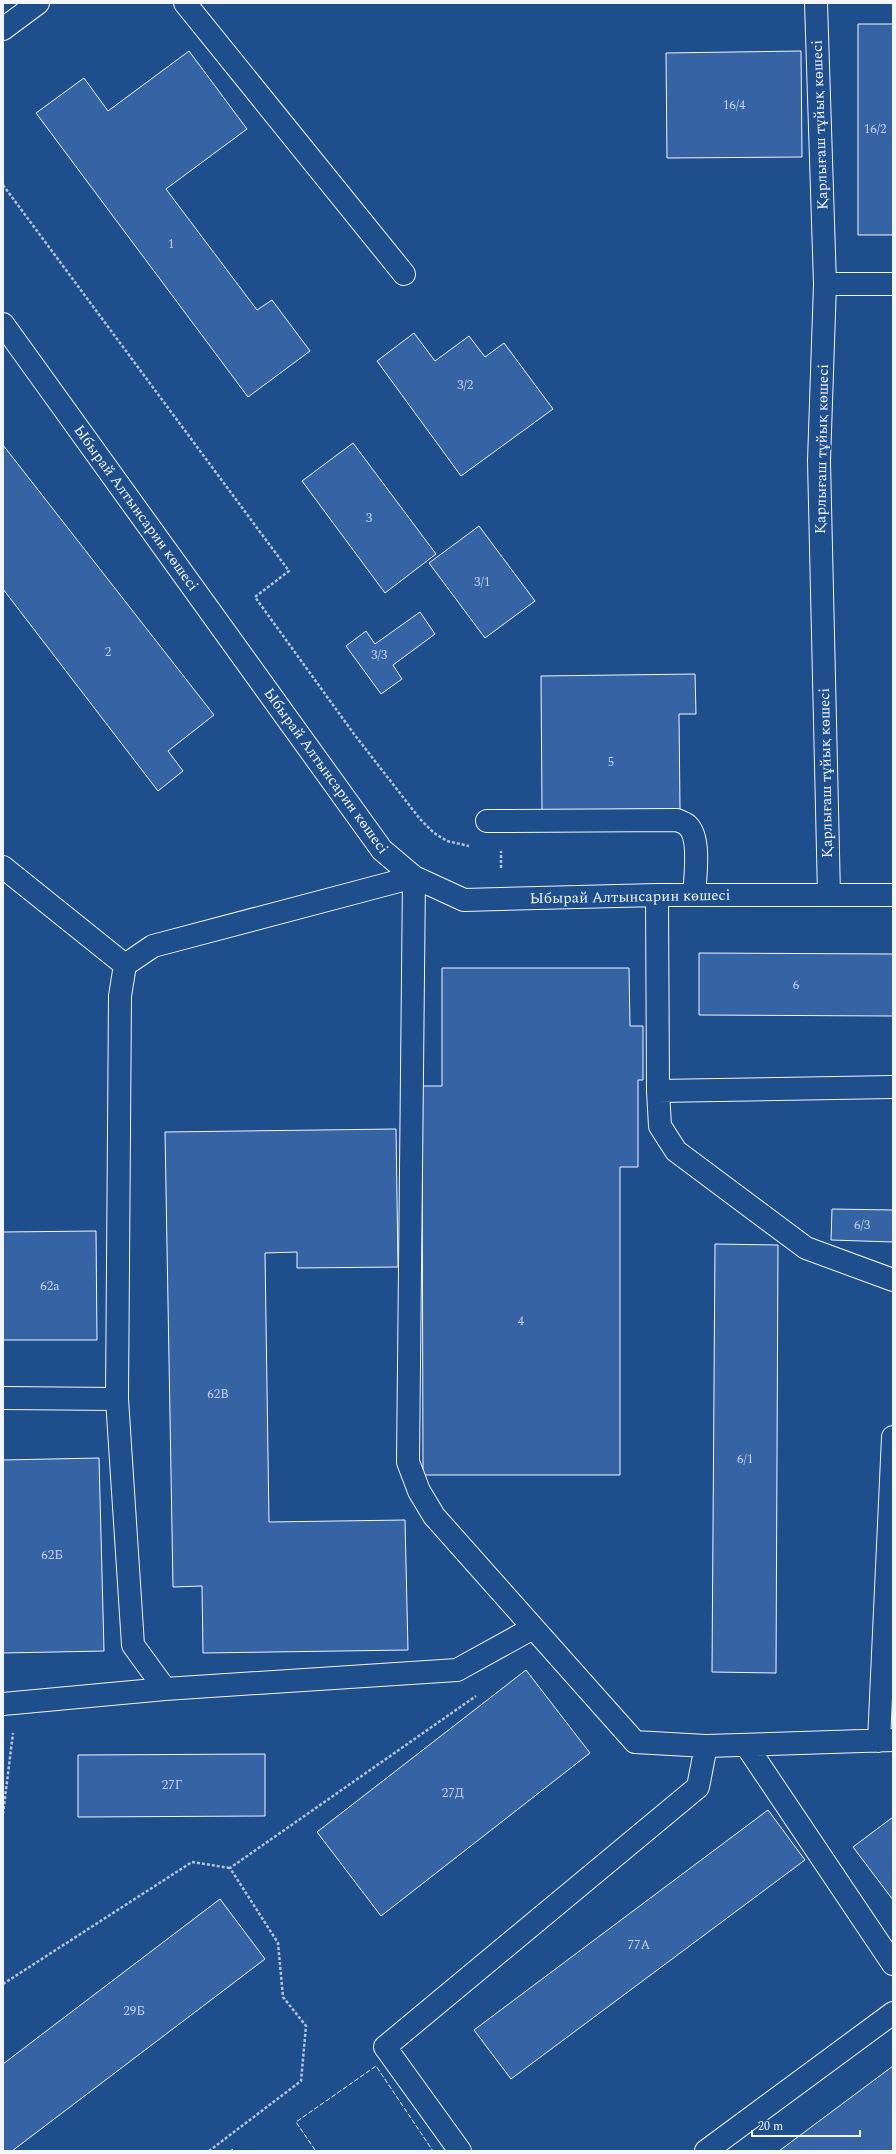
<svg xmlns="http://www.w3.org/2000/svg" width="896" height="2154" font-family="Spectral,serif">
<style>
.building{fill:#3563a3;stroke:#f2f6ff}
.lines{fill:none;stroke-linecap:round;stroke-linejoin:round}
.minor-casing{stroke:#f2f6ff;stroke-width:24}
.path{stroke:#b3c4dc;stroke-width:2.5;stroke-dasharray:3 2;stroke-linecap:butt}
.minor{stroke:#1f4e8c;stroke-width:22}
.fence{stroke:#f2f6ff;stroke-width:1;stroke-dasharray:5 2;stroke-linecap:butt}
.labels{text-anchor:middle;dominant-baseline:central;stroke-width:3;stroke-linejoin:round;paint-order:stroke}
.number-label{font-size:13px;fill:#c3d1e8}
.street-label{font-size:15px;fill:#f2f6ff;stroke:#1f4e8c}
</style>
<rect width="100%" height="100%" fill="#1f4e8c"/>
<!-- building -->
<path class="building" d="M858 24H893V235H858Z
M189 51 247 129 166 189 257 310 272 300 310 351 248 397 36 113 84 78 108 111Z
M801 51 802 157 667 158 666 53Z
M414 333 435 361 469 336 485 357 504 343 553 409 461 476 377 361Z
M353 443 436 554 385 593 302 481Z
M3 445 214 715 168 751 183 771 158 791 3 589Z
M479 526 535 601 485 638 429 563Z
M420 612 435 634 393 665 402 679 381 694 346 646 366 631 375 644Z
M695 674 696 714H679L680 809 542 810 541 676Z
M699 953 893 954V1016L699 1015Z
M442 968H629L630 1026H643V1080H638V1167H620V1475H423L422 1086H442Z
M396 1129 398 1267 297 1268V1252L265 1253 269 1522 405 1520 408 1650 203 1653 202 1586 173 1587 165 1132Z
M832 1209 893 1210V1242L831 1240Z
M96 1231 97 1340H3V1232Z
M715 1244 778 1245 776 1673 712 1672Z
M99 1458 104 1651 3 1653V1460Z
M526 1670 590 1753 381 1916 317 1832Z
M265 1754V1816L78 1817V1755Z
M768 1810 805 1860 511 2079 474 2030Z
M893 1817V1900L853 1847Z
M220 1899 265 1959 12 2151H3V2064Z
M893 2066V2151H779Z"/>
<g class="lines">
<!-- minor casing -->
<g class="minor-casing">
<path id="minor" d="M185 3 404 274
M816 3 825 284 819 461 829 895
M3 29 38 3
M825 284H893
M3 324 382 850 414 877 464 900 657 895H893
M487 821 677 820C681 822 686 823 688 826 701 838 695 879 694 895
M3 867 125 965
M657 895 658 1091 660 1126 676 1151 806 1248 893 1280
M658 1091 893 1087
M3 1398 117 1399
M533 1628 457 1670 165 1689 133 1645 117 1399 120 996 125 965 153 946 414 877 408 1462 419 1491 434 1516 635 1742 706 1746 893 1740
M3 1704 165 1689
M879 1741 893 1437
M746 1745 893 1964
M460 2151 385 2047 698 1787 706 1746
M706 2151 893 2013"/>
</g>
<!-- path -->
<path class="path" d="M3 185 289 571 255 597 354 734 420 819 434 833 447 841 469 846
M501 868V851
M3 1814 13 1733
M3 1984 192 1862 230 1868
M209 2151 301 2081 306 2026 283 1997 278 1943 230 1868 476 1696"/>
<!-- minor -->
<use href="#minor" class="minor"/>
<!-- fence -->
<path class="fence" d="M315 2150 296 2122 376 2066 433 2151
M230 2151 233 2149"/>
</g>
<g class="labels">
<!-- number labels -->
<g class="number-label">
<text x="734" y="105">16/4</text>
<text x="875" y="129">16/2</text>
<text x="171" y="244">1</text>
<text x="465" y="385">3/2</text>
<text x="369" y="518">3</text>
<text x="482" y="582">3/1</text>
<text x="108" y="652">2</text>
<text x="379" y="655">3/3</text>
<text x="611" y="762">5</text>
<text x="796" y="985">6</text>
<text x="862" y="1225">6/3</text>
<text x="50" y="1286">62а</text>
<text x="521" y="1321">4</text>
<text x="218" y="1394">62В</text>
<text x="745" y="1459">6/1</text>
<text x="52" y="1555">62Б</text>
<text x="172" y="1785">27Г</text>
<text x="453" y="1793">27Д</text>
<text x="639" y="1945">77А</text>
<text x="134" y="2011">29Б</text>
</g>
<!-- street labels -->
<g class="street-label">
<text transform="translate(820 125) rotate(-92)">Қарлығаш тұйық көшесі</text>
<text transform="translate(822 449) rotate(-89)">Қарлығаш тұйық көшесі</text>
<text transform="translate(136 508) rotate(54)">Ыбырай Алтынсарин көшесі</text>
<text transform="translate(326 771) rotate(54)">Ыбырай Алтынсарин көшесі</text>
<text transform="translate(826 773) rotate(-91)">Қарлығаш тұйық көшесі</text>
<text transform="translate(630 897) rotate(-1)">Ыбырай Алтынсарин көшесі</text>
</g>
</g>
<!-- border -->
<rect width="896" height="2154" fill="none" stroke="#f2f6ff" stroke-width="8"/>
<!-- scale -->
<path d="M752 2130v6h108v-6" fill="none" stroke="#f2f6ff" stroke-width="2"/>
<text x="758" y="2130" font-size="12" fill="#f2f6ff" stroke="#1f4e8c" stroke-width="3" paint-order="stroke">20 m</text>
</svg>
